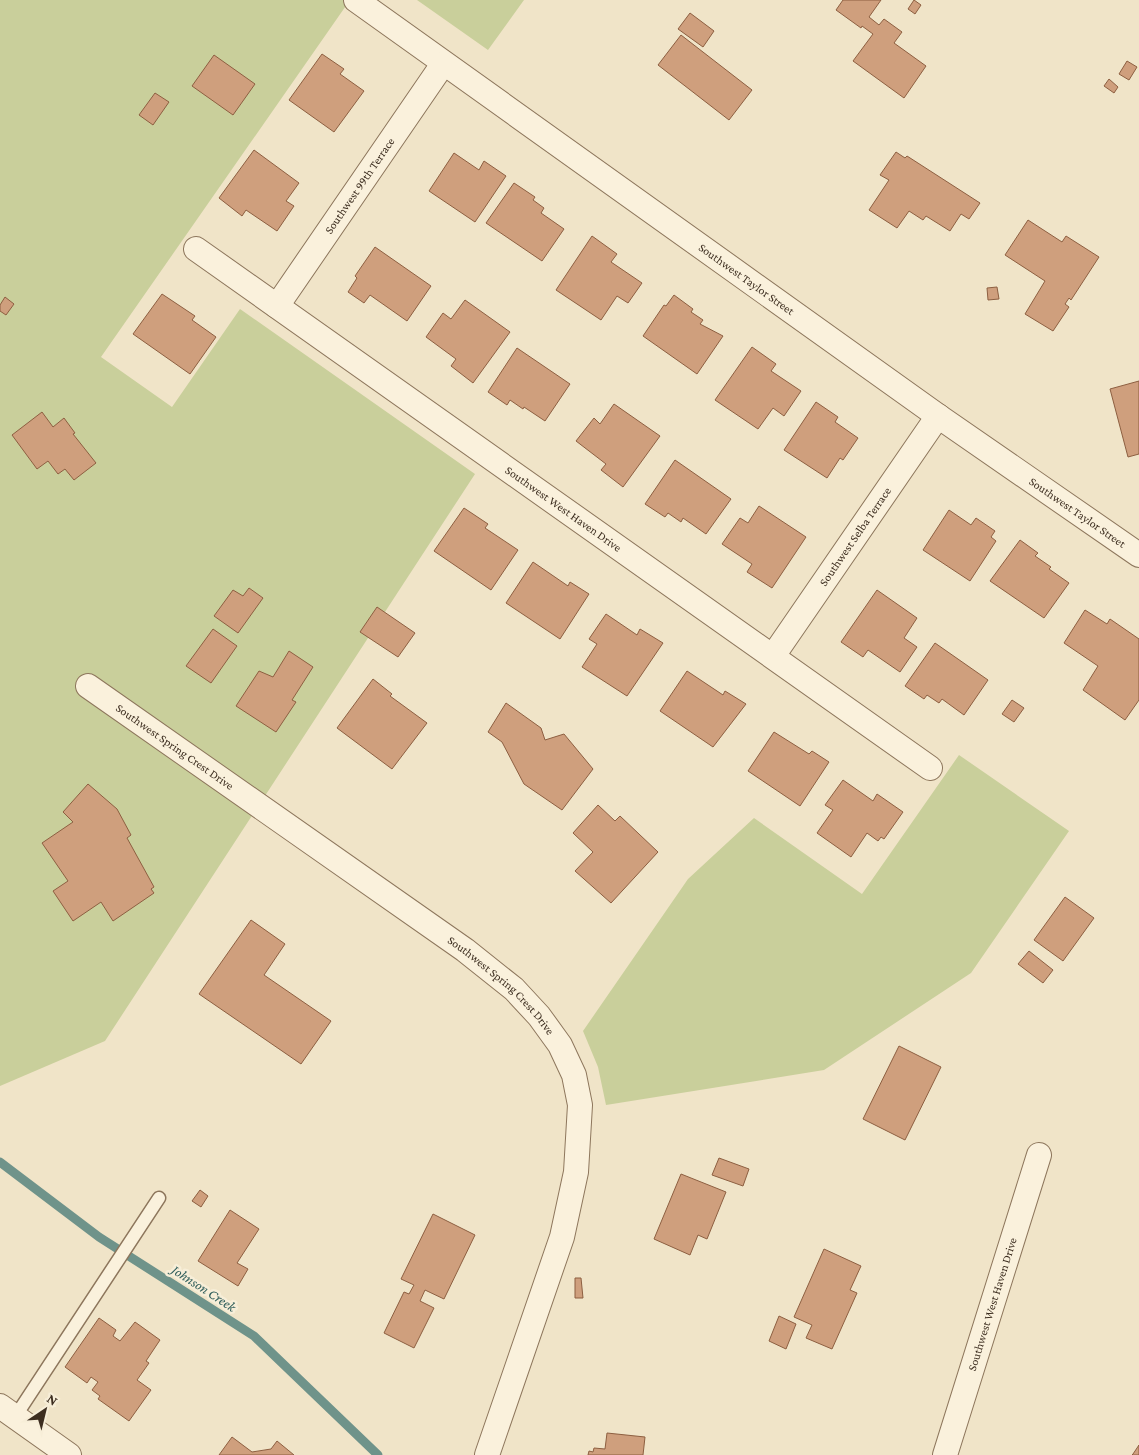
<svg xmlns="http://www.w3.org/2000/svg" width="1139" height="1455" font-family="'Crimson Pro',serif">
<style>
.green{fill:#c9cf9b}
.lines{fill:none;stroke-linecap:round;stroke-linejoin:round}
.stream{stroke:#6f938a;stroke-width:9}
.building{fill:#cf9f7d;stroke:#8d5f41}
.lane-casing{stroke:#8d765c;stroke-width:15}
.street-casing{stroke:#8d765c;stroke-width:26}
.lane{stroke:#faf1dc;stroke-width:12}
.street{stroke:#faf1dc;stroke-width:24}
.labels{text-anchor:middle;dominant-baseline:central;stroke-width:5;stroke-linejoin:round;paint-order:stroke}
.street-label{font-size:12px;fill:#3d2e20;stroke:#f7eed8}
.water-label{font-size:14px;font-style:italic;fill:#2f5d5a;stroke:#f7eed8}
</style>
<rect width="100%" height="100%" fill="#f0e4c8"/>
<!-- green -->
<path class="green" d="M0 0H350L101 357 172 407 240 309 475 474 105 1041 0 1086Z
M417 0H524L488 50Z
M959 755 1069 831 971 973 824 1070 606 1105 598 1067 583 1031 688 879 754 818 862 894Z"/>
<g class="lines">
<!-- stream -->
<path class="stream" d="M0 1162 99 1237 254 1336 378 1455"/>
</g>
<!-- building -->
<path class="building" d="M843 0H881L869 17 879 25 884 19 902 32 894 43 926 66 904 98 853 61 873 34 862 26 861 28 836 10Z
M914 0 921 5 915 14 908 9Z
M690 13 714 31 703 47 678 29Z
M681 35 752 90 729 120 658 65Z
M322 54 344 69 340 74 364 91 334 132 289 100Z
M214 55 255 84 233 115 192 86Z
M1127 61 1137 67 1129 80 1119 74Z
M1109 79 1118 87 1114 93 1104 86Z
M155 93 169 102 153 125 139 115Z
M254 150 299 183 286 201 294 206 277 231 246 210 242 216 219 198Z
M896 152 905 158 907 156 980 203 969 219 961 214 950 231 926 216 923 220 909 211 897 228 869 210 889 180 880 175Z
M454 153 479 170 484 161 506 176 475 222 429 191Z
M514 183 535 197 533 200 544 208 541 213 564 229 542 261 486 223Z
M1028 220 1062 242 1066 236 1099 257 1071 300 1069 298 1065 304 1069 307 1053 331 1025 314 1045 281 1005 255Z
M592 236 617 254 611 262 642 283 628 303 617 296 601 320 556 290Z
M375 247 431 286 407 321 370 295 364 303 348 292 357 278 355 276Z
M997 287 999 299 988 300 987 288Z
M162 294 195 316 192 320 216 337 190 374 133 334Z
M674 295 693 309 691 312 703 320 700 324 723 336 697 374 643 336 664 305 666 306Z
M5 297 14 304 6 315 0 311V305Z
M465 300 510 332 473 383 451 366 456 359 426 337 443 313 451 319Z
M752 347 776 364 771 371 801 391 784 416 773 408 758 429 715 400Z
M517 348 570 384 545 421 524 407 523 409 510 400 507 405 488 392Z
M1139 381V454L1128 457 1110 389Z
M816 402 838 417 835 422 858 438 843 460 840 458 827 478 784 450Z
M614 404 660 436 623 487 601 470 606 464 576 441 594 418 600 424Z
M42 412 53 427 64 418 75 433 73 434 96 463 74 480 65 469 58 474 48 461 37 469 12 435Z
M675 460 731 499 706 534 683 518 681 522 668 513 665 517 645 504Z
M759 506 806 537 772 588 747 572 752 564 722 544 740 518 748 523Z
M464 508 488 524 485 528 518 550 491 590 434 551Z
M949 510 971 525 976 518 995 531 991 537 996 541 970 581 923 550Z
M1020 540 1038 553 1035 556 1051 567 1049 569 1069 583 1044 618 990 581Z
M533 562 568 586 570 582 589 594 560 639 506 603Z
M249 588 263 598 238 633 214 616 233 590 243 596Z
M877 590 917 618 904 638 917 647 900 672 868 650 863 657 841 642Z
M377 607 415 633 398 657 360 632Z
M1085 610 1107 624 1110 619 1139 639V700L1125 720 1083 690 1098 666 1064 643Z
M606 614 637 635 640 629 663 643 627 696 582 667 597 644 589 639Z
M213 629 237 646 211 683 186 666Z
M935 643 988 680 964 715 942 699 939 703 927 695 924 699 905 686Z
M289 651 313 667 292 700 296 702 276 732 236 706 259 671 273 677Z
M687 671 723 695 725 691 746 704 713 747 660 711Z
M373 679 392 694 390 696 427 723 392 769 337 728Z
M1012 700 1024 708 1014 722 1002 714Z
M506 703 541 728 545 740 564 734 593 769 562 810 524 784 502 742 488 732Z
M774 732 809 754 812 751 829 762 800 806 748 771Z
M843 780 873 801 877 794 903 812 884 839 881 837 878 841 867 833 851 857 817 833 833 810 825 805Z
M88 784 117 809 131 835 127 838 154 887 151 889 154 893 113 921 101 902 73 921 53 891 68 881 42 843 73 822 63 812Z
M598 805 615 821 620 816 658 852 611 903 575 871 593 852 573 833Z
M1065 897 1094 918 1063 961 1034 940Z
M251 920 285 944 264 975 331 1021 301 1064 199 994Z
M1029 951 1053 970 1043 983 1018 964Z
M899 1046 941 1067 905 1140 863 1119Z
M719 1158 749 1169 743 1186 712 1175Z
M681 1174 726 1192 707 1239 698 1235 690 1255 654 1239Z
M200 1190 208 1196 201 1207 192 1201Z
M230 1210 259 1229 237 1263 248 1269 238 1286 198 1261Z
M433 1214 475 1235 444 1299 425 1290 420 1301 434 1308 414 1348 384 1333 404 1292 409 1294 414 1285 401 1279Z
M824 1249 861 1266 850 1290 857 1293 832 1349 806 1338 812 1325 794 1317Z
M575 1278H581L583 1298H575Z
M779 1316 796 1324 786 1349 769 1341Z
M99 1318 116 1330 113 1336 120 1341 135 1322 160 1340 146 1361 149 1363 137 1380 151 1390 129 1421 98 1399 100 1396 92 1390 98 1382 91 1377 87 1383 65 1367Z
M607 1433 645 1437 643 1455H588L589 1451 593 1452 594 1448 605 1449Z
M232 1437 252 1452 271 1449 277 1441 294 1455H219Z
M1139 1445V1455H1132L1133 1454Z"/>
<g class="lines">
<!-- lane casing -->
<g class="lane-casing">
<path id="lane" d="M15 1417 159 1198"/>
</g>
<!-- street casing -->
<g class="street-casing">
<g id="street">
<path id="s1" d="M356 0 938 416 1139 555"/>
<path id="s2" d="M196 249 930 768"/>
<path id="s3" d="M277 306 443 64"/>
<path id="s4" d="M773 656 938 416"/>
<path id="s5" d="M88 686 465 950 514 989 539 1016 560 1045 574 1075 580 1105 576 1172 562 1237 487 1455"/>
<path d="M0 1406 69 1455"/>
<path id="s6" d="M945 1455 1039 1155"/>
</g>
</g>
<!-- lane -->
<use href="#lane" class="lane"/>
<!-- street -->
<use href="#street" class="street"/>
</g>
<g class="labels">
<!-- street labels -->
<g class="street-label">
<text stroke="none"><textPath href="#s3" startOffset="146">Southwest 99th Terrace</textPath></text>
<text stroke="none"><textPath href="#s1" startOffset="480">Southwest Taylor Street</textPath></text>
<text stroke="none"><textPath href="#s2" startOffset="450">Southwest West Haven Drive</textPath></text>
<text stroke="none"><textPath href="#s1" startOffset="885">Southwest Taylor Street</textPath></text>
<text stroke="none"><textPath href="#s4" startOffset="145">Southwest Selba Terrace</textPath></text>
<text stroke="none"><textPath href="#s5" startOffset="106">Southwest Spring Crest Drive</textPath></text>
<text stroke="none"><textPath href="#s5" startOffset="511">Southwest Spring Crest Drive</textPath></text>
<text stroke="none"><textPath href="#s6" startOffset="158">Southwest West Haven Drive</textPath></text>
</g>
<!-- water labels -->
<g class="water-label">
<text transform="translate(204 1288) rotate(33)">Johnson Creek</text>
</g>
</g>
<!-- north arrow -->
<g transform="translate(45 1410) rotate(35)" stroke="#f7eed8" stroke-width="4" paint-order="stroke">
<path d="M0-4L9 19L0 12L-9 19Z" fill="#3d2e20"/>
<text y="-8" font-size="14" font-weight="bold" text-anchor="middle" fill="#3d2e20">N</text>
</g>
</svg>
